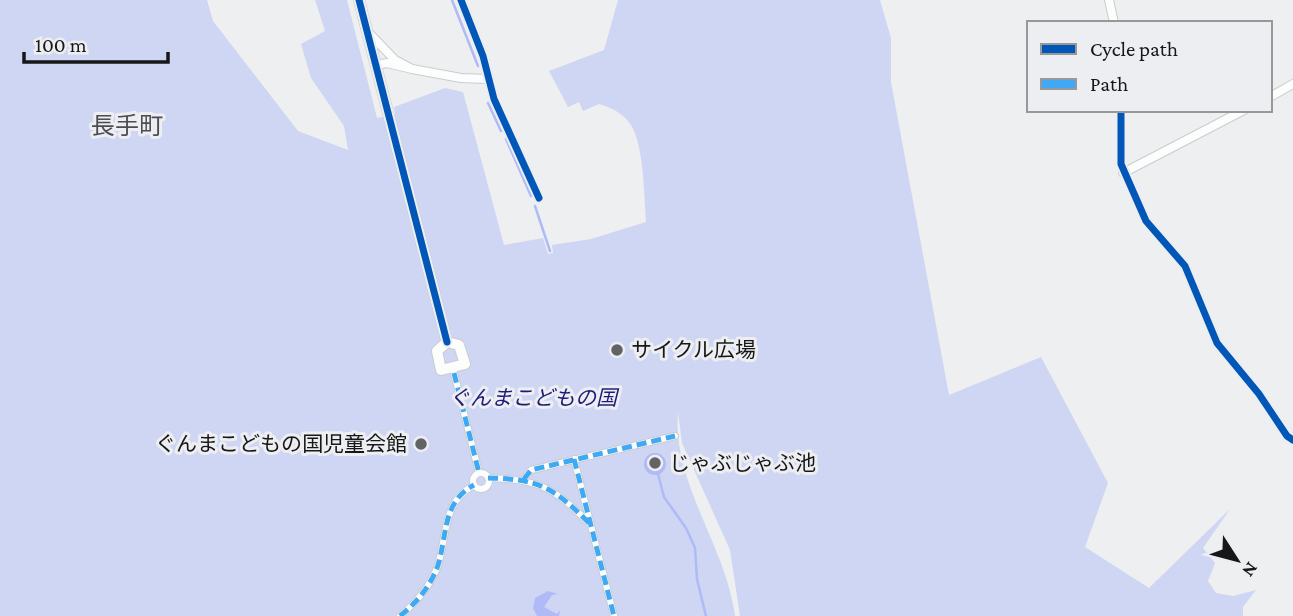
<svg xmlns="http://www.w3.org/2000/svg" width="1293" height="616" font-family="'Crimson Pro','Noto Sans JP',serif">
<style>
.green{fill:#cfd6f3}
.water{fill:#afbaf6}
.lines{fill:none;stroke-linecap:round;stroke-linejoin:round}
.stream{stroke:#afbaf6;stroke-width:2.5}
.pedestrian-casing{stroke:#cbcccd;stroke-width:8}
.minor-casing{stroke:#cbcccd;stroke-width:10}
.tertiary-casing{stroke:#cbcccd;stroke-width:12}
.pedestrian{stroke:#fcfdfd;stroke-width:6}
.minor{stroke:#fcfdfd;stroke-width:8}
.tertiary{stroke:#fcfdfd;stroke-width:10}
.quiet{stroke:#3fa9f5;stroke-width:5;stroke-dasharray:10 5;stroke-linecap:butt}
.cycleway-casing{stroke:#edeef1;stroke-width:11}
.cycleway{stroke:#0057b8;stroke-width:7}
.poi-dot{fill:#626364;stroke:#edeef1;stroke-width:2.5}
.labels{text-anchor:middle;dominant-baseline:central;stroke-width:6;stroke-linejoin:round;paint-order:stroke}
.poi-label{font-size:21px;fill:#171718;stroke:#edeef1;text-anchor:start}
.park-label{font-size:21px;font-style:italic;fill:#201a7a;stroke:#edeef1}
.quarter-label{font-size:24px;fill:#4c4d50;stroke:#edeef1}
</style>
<rect width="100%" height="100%" fill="#eeeff0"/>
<!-- green -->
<path class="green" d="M0 0H207L213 21 298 131 348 150 344 126 311 78 301 44 325 31 315 0H347L377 118 395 114 394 107 445 88 463 92 504 245 543 238 548 254 553 253 552 245 591 239 646 222C644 196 644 146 631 125 623 113 612 108 599 104L583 111 579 102 568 107 549 71 604 50 618 0H880L891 38V82L949 395 1041 357 1108 483 1085 547 1149 588 1230 509 1203 548 1215 563 1208 581 1216 593 1233 596 1256 590 1243 607V616H740L730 550 682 443 678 412C672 483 726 546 735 616H0Z"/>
<!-- water -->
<path class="water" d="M644 464a11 11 0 1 1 22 0a11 11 0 1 1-22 0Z
M548 591 558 594 552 595 544 607 557 614 560 610 559 616H537L533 608 535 598Z"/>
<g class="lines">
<!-- stream -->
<path class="stream" d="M452 0 478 66
M488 103 501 131
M506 139 531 196
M535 206 550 251
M658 474 664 497 686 528 695 548 697 579 706 616"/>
<!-- pedestrian casing -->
<g class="pedestrian-casing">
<path id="pedestrian" d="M454 373 479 473
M574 459 614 616
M473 481a8 8 0 1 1 16 0a8 8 0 1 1-16 0Z
M488 478C540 479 554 488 590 524
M524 479 531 470 675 436
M400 616C417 602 429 588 437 568 448 536 441 503 474 485"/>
</g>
<!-- minor casing -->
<g class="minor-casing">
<path id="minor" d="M461 0 483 56 494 99 539 198
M1109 0 1114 23
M368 32 395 60 412 69 387 63 376 65
M412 69 461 78 487 79
M1270 97 1293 84
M1121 110V164L1146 221 1185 266 1217 343 1259 394 1287 436 1293 440
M1123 173 1244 110"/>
</g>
<!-- tertiary casing -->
<g class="tertiary-casing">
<path id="tertiary" d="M359 0 447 342
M447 342 459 345 465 364 441 370 437 351Z"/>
</g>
<!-- pedestrian -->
<use href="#pedestrian" class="pedestrian"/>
<!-- minor -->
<use href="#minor" class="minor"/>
<!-- tertiary -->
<use href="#tertiary" class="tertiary"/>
<!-- quiet -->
<path class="quiet" d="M454 373 479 473
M574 459 614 616
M488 478C539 479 553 487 589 523
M524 479 531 470 675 436
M400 616C417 602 429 588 437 568 448 536 441 503 474 485"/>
<!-- cycleway casing -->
<g class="cycleway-casing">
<path id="cycleway" d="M359 0 447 342
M461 0 483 56 494 99 539 198
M1121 110V164L1146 221 1185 266 1217 343 1259 394 1287 436 1293 440"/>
</g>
<!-- cycleway -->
<use href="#cycleway" class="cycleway"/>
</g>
<!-- markers -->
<g class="poi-dot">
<circle cx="617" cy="350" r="7"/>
<circle cx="421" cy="444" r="7"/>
<circle cx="655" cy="463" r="7"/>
</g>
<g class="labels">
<!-- poi labels -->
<g class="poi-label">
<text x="631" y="350">サイクル広場</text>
<text x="407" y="444" text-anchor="end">ぐんまこどもの国児童会館</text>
<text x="669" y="463">じゃぶじゃぶ池</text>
</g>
<!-- park labels -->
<g class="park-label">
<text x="533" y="398">ぐんまこどもの国</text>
</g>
<!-- quarter labels -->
<g class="quarter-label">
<text x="127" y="125">長手町</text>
</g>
</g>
<!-- legend -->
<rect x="1027" y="21" width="245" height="91" fill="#edeef1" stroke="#97989a" stroke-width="2"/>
<rect x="1041" y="44" width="35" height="10" fill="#0057b8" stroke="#97989a" stroke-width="2"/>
<text x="1090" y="56" font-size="21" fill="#171718">Cycle path</text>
<rect x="1041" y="79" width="35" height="10" fill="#3fa9f5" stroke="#97989a" stroke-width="2"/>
<text x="1090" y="91" font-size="21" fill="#171718">Path</text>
<!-- north arrow -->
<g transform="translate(1237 560) rotate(126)" stroke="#edeef1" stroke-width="5" paint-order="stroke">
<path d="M0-5L12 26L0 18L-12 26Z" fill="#171718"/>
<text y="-10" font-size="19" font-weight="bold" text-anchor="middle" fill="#171718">N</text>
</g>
<!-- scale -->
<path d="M24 52v10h144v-10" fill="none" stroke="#171718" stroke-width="3.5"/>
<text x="35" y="52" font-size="21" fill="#171718" stroke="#edeef1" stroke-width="5" paint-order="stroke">100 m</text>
</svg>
